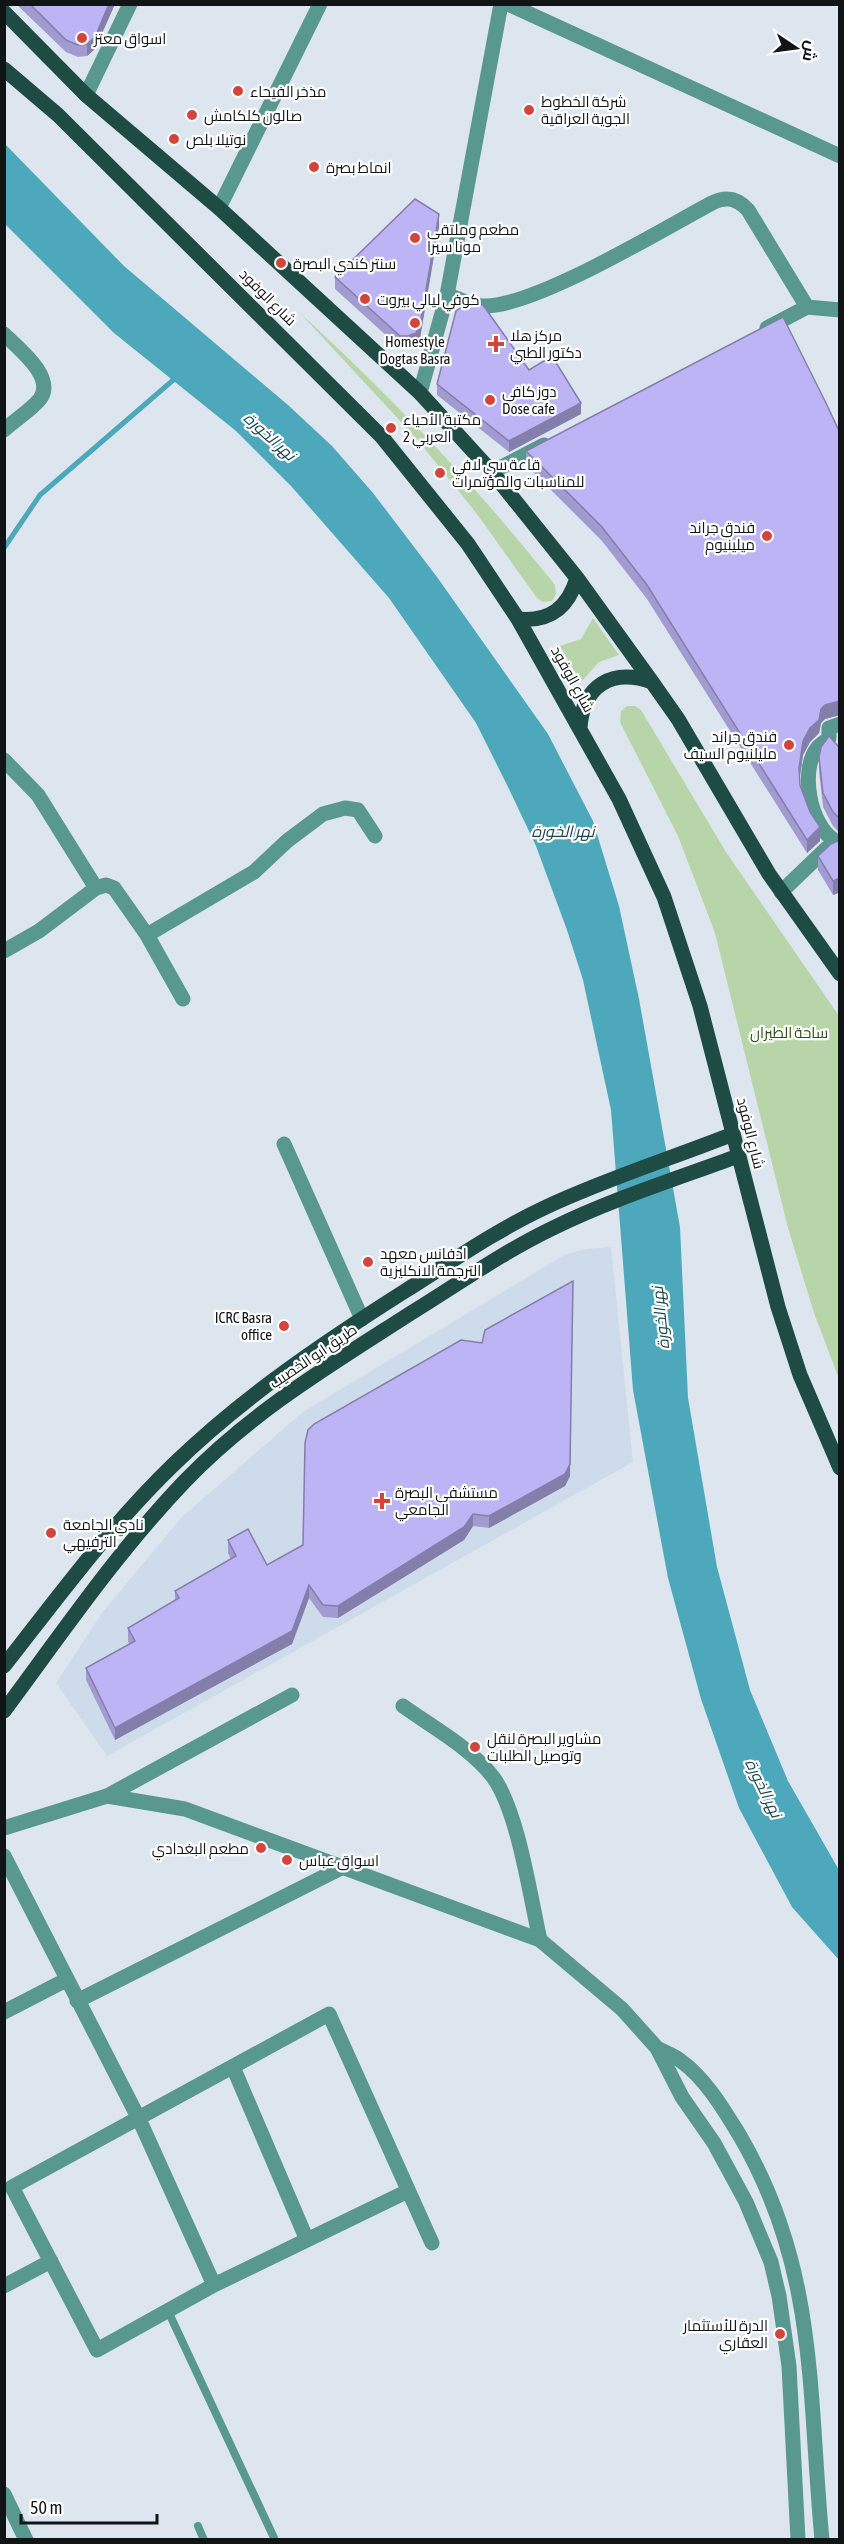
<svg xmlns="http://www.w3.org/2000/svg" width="844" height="2544" font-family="'Asap Condensed',Cairo,sans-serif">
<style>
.built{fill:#cddbea}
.green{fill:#b7d5a8}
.water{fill:#4da8bb}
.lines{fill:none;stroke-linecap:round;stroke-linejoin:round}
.stream{stroke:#4da8bb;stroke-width:5}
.service{stroke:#59988e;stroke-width:8}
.minor{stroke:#59988e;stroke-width:15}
.tertiary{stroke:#59988e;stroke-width:15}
.primary{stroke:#1e4c45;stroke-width:15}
.wall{fill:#a29bd2}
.shaded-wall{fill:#847eab}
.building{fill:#bcb4f4;stroke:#847eab;stroke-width:1.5}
.poi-dot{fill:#d3453c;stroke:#fff;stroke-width:2}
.labels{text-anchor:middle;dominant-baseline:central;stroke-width:4.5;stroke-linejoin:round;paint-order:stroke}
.poi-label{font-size:15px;fill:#111417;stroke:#fff;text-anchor:start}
.street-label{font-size:15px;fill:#111417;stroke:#fff}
.park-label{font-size:15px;fill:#2d5116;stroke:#fff}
.water-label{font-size:16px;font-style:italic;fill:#1c464e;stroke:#fff}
</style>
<rect width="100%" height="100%" fill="#dde6ef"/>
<!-- built -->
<path class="built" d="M611 1247 633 1462 107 1756 56 1683 102 1613 182 1517 303 1412 566 1254 586 1249Z"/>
<!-- green -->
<path class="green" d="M299 312C392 397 477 487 555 585L556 594 552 601 543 602 537 598 477 514 416 438Z
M593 618 619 655 599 662 581 682 560 646 581 639Z
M627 706H635L641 710 726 852 839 1016V1379L814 1313 788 1228 715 933 678 836 620 722 621 711Z"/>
<!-- water -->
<path class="water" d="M5 144 124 266 288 405 332 446 373 493 437 577 548 734 593 821 619 906 639 999 680 1227 688 1398 717 1567 750 1690 788 1781 839 1870V1960L792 1907 739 1808 701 1699 668 1578 633 1390 611 1110 583 980 567 930 536 846 509 789 476 723 389 598 291 486 236 431 114 333 5 224Z"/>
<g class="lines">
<!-- stream -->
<path class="stream" d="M4 548 40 495 179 375"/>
<!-- service -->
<path class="service" d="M168 2311 275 2540
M198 2526 204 2540"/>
<!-- minor -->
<path class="minor" d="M508 4 840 156
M86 95 130 4
M219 208 320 4
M447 295C458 298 471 305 482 306 532 309 663 229 712 203 726 196 737 198 748 210L807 307
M767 328 807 307 840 310
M4 334C18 348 56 377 40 399 31 410 15 420 4 430
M492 472 544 445
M829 738C826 741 821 744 818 747 799 770 810 825 834 840
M829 738V728L840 724
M4 760 38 795 96 888
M781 892 827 848H833
M147 935 254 872 287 841 323 814 345 808 358 810 375 836
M4 951 39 931 96 888 106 885 114 888 147 935 183 999
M284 1144 362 1319
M403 1706C432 1727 471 1748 493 1777 518 1811 530 1896 540 1940
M107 1796 292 1695
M4 1856 139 2119 214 2285
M77 2001 341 1868
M4 2012 66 1980
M233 2067 307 2240
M408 2191 214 2285 97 2350 12 2187 329 2014 432 2243
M4 2286 51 2261
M4 2494 26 2540"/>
<!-- tertiary -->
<path class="tertiary" d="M420 393 447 295 501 4
M4 1828 107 1796 185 1809 540 1940 622 2009 657 2048 682 2097 714 2143 746 2202 771 2262 779 2296 789 2366 798 2540
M657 2048C664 2052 674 2055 681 2061 706 2079 724 2110 740 2136 818 2270 808 2392 822 2540"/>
<!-- primary -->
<path class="primary" d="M4 12 86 95 219 208 420 393 492 472 577 578 652 682 678 719 769 874 840 974
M4 69 58 115 382 437 468 544 518 619 619 799 664 897 700 1006 778 1307 800 1375 840 1468
M518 619C550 622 568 608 577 578
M580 728C583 685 612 668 652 682
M4 1666C58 1597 110 1526 173 1465 243 1397 323 1343 405 1291 451 1262 495 1231 544 1208 605 1179 670 1159 733 1134
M4 1711C62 1633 117 1552 185 1481 251 1412 332 1364 411 1313 458 1284 503 1252 553 1228 612 1199 676 1179 738 1156"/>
</g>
<!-- wall -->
<path class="wall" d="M16 4H115L95 49 87 56 78 57 66 52Z
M439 226 420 338 416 345 408 349 400 348 335 289V277Z
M529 370 581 414 509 452 437 395V384Z
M840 433V715L825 719 821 723 819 733 810 742 803 755 800 776V785L820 841 807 853 647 599 602 541 526 465V451Z
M840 745V833L833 826 823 807 819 771V757Z
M840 840V892L833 895 818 870V856Z
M570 1476 565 1486 489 1528 473 1526 464 1540 338 1618 323 1617 309 1598 292 1644 115 1740 86 1680V1668L129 1644 128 1641V1628L175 1601V1591L231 1559 228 1553V1540L267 1565 303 1545Z"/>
<!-- shaded-wall -->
<path class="shaded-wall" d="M109 4H115L95 49 87 56V44Z
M439 214V226L420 338 416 345 408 349V336Z
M581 403V414L509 452V441Z
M840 701V715L825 719 821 723 819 733 810 742 803 755 799 782V768L803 741 821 709 825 705Z
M820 827V841L807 853V840Z
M840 878V892L833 895V881Z
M573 1281 570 1476 565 1486 489 1528V1516Z
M473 1514V1526L464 1540 338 1618V1606Z
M309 1585V1598L292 1644 115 1740V1728Z"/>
<!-- building -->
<path class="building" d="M30 4H109L95 37 87 44 78 45 66 40Z
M415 199 439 214 420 325 416 333 408 336H400L335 277Z
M469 302 483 305 529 370 552 356 581 403 509 441 437 384 456 311Z
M783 317 825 401 840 433V701L825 705 821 709 819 720 810 728 803 741 799 768 800 785 810 812 820 827 807 840 647 585 602 527 526 451Z
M829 736 838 746 840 745V819L833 812 823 793 819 757 821 747Z
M840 840V878L833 881 818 856 831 844Z
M573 1281 570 1464 565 1474 489 1516 473 1514 464 1527 338 1606 323 1605 309 1585 292 1631 115 1728 86 1668 135 1641 128 1628 179 1598 175 1591 236 1556 228 1540 248 1529 267 1565 303 1545 305 1443 308 1430 314 1424 461 1340 482 1343 485 1330Z"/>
<!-- markers -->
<g class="poi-dot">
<circle cx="82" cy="38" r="6"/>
<circle cx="238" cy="91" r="6"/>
<circle cx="529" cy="110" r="6"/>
<circle cx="192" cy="115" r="6"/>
<circle cx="174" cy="139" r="6"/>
<circle cx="314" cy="167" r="6"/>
<circle cx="415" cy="238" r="6"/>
<circle cx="281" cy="263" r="6"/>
<circle cx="365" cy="299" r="6"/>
<circle cx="415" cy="323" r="6"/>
<path d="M493 335h6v6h6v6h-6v6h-6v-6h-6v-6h6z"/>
<circle cx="490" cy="400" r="6"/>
<circle cx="391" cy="428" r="6"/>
<circle cx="440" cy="473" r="6"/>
<circle cx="767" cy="536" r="6"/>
<circle cx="789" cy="745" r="6"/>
<circle cx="368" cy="1262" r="6"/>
<circle cx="284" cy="1326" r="6"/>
<path d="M379 1492h6v6h6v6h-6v6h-6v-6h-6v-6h6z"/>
<circle cx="51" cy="1533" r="6"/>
<circle cx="475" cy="1747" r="6"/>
<circle cx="261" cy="1848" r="6"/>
<circle cx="287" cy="1860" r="6"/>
<circle cx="780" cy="2334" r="6"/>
</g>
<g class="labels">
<!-- poi labels -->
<g class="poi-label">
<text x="94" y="38">اسواق معتز</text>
<text x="250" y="91">مذخر الفيحاء</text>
<text x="541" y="101">شركة الخطوط<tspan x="541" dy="17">الجوية العراقية</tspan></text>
<text x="204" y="115">صالون كلكامش</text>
<text x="186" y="139">نوتيلا بلص</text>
<text x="326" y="167">انماط بصرة</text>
<text x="427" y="229">مطعم وملتقى<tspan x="427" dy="17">مونا سيرا</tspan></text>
<text x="293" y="263">سنتر كندي البصرة</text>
<text x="377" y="299">كوفي ليالي بيروت</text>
<text x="510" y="335">مركز هلا<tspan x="510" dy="17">دكتور الطبي</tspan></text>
<text x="415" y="341" text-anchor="middle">Homestyle<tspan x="415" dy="17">Dogtas Basra</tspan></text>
<text x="502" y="391">دوز كافي<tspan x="502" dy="17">Dose cafe</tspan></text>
<text x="403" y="419">مكتبة الأحياء<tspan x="403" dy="17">العربي 2</tspan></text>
<text x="452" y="464">قاعة سي لافي<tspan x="452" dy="17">للمناسبات والمؤتمرات</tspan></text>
<text x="755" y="527" text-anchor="end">فندق جراند<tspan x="755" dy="17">ميلينيوم</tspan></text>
<text x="777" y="736" text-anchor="end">فندق جراند<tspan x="777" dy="17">مليلنيوم السيف</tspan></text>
<text x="380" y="1253">ادفانس معهد<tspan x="380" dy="17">الترجمة الانكليزية</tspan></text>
<text x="272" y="1317" text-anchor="end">ICRC Basra<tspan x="272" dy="17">office</tspan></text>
<text x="395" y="1492">مستشفى البصرة<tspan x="395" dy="17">الجامعي</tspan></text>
<text x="63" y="1524">نادي الجامعة<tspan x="63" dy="17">الترفيهي</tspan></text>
<text x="487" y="1738">مشاوير البصرة لنقل<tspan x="487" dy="17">وتوصيل الطلبات</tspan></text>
<text x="249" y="1848" text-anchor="end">مطعم البغدادي</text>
<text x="299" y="1860">اسواق عباس</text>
<text x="768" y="2325" text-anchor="end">الدرة للأستثمار<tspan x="768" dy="17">العقاري</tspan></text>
</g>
<!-- street labels -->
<g class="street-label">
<text transform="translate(268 297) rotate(45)">شارع الوفود</text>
<text transform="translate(573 679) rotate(61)">شارع الوفود</text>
<text transform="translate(751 1133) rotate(76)">شارع الوفود</text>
<text transform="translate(313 1356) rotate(-34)">طريق ابو الخصيب</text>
</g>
<!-- park labels -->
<g class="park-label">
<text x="789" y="1032">ساحة الطيران</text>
</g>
<!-- water labels -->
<g class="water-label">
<text transform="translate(270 436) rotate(42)">نهر الخورة</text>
<text x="563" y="831">نهر الخورة</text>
<text transform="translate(660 1318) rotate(-96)">نهر الخورة</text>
<text transform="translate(764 1788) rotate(64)">نهر الخورة</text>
</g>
</g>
<!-- border -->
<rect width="844" height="2544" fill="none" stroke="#111417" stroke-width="12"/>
<!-- north arrow -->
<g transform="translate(796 48) rotate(103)" stroke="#ffffff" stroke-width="4.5" paint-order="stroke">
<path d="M0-4.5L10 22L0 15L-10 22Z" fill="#111417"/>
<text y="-9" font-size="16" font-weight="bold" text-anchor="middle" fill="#111417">ش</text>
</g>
<!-- scale -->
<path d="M21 2514v9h136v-9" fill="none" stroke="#111417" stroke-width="3"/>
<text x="30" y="2514" font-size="18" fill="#111417" stroke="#ffffff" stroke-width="4.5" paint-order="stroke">50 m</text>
</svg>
